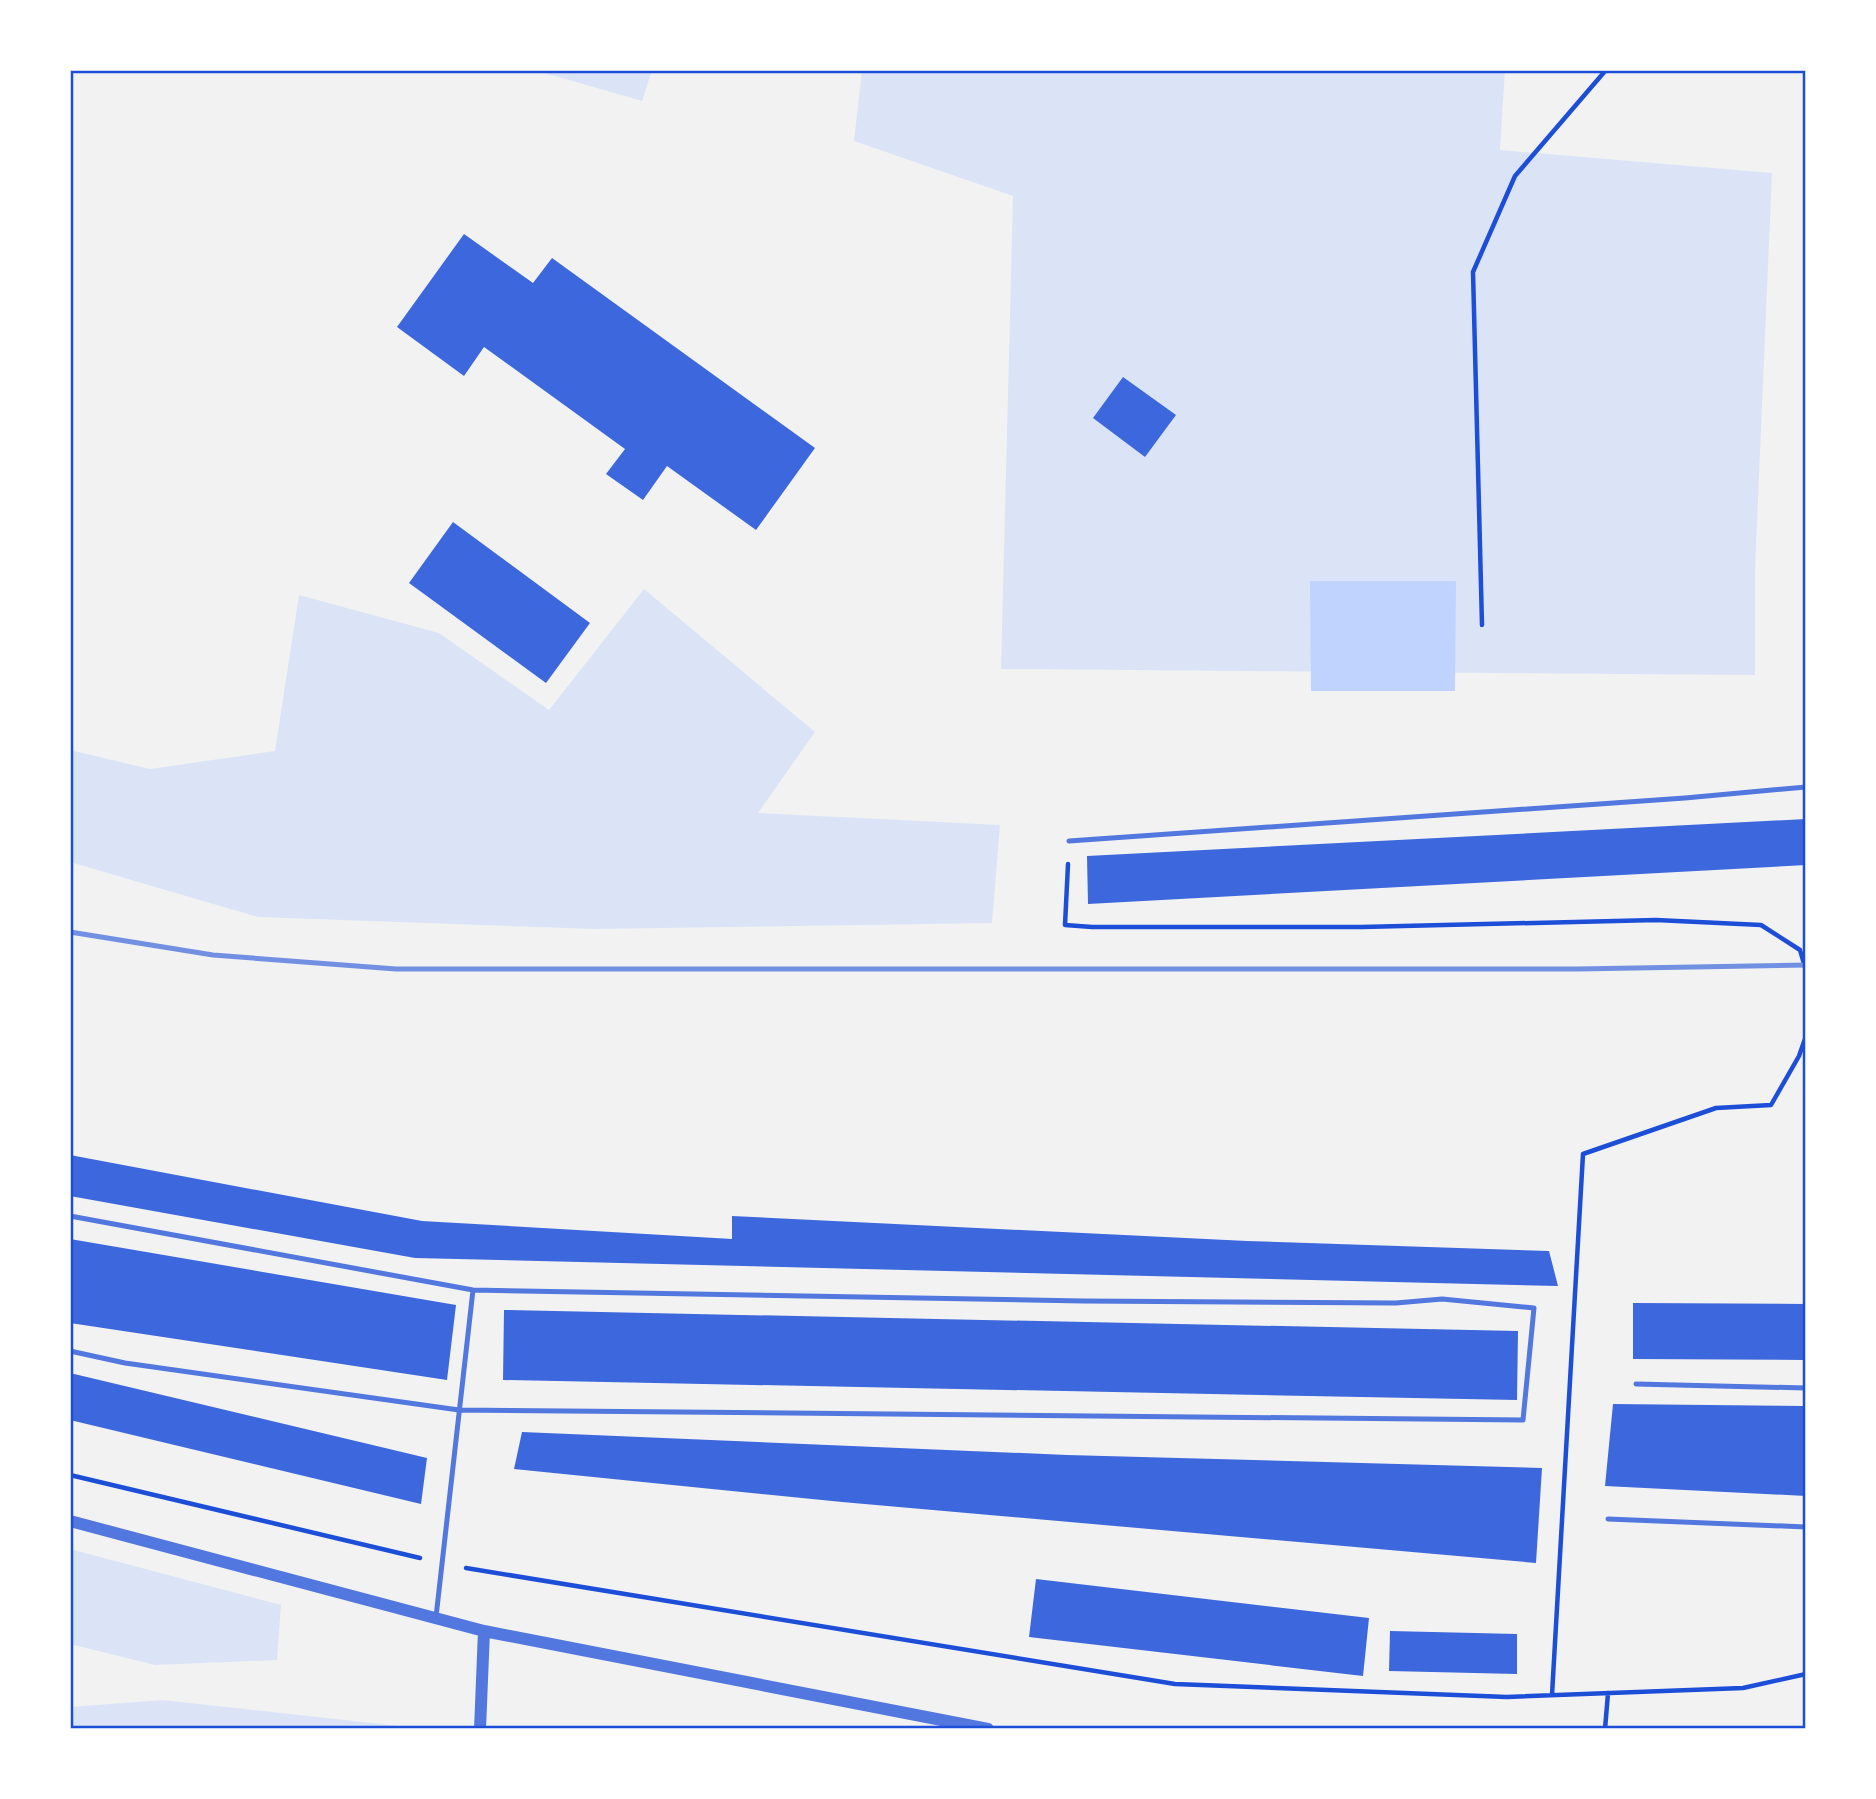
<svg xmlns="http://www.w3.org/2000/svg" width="1876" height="1799" font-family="'Roboto Condensed',sans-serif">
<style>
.green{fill:#dbe4f7}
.water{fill:#bfd3fe}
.building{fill:#3d67dc}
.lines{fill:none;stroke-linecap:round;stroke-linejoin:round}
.path{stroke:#1d4ed8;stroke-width:4.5}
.service{stroke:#5277de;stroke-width:5}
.tertiary{stroke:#5277de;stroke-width:12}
.rail{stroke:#7290e2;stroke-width:5}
.neatline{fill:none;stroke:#1d4ed8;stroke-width:2.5}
</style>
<rect width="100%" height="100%" fill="#f2f2f2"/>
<!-- green -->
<path class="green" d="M534 70H652L642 101Z
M862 70H1505L1500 150 1772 173 1755 570V675L1001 669 1013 196 854 141Z
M644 589 815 732 758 813 1000 825 992 923 596 929 258 917 70 862V750L150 769 275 751 299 595 439 633 549 710Z
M70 1549 281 1605 277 1660 155 1665 70 1644Z
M163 1700 399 1726 402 1729H70V1707Z"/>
<!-- water -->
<path class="water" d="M1310 581H1456L1455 691H1311Z"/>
<!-- building -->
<path class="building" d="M464 234 533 283 552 258 815 448 756 530 667 466 643 500 606 474 625 449 484 347 464 376 397 327Z
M1123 377 1176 415 1145 457 1093 418Z
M453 522 590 623 546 683 409 583Z
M1806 819V865L1088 904 1087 856Z
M70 1155 422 1221 732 1239V1216L1247 1241 1549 1251 1558 1286 415 1258 70 1196Z
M70 1239 456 1305 447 1380 70 1323Z
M1633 1303 1806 1304V1360L1633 1359Z
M504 1310 1518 1331 1517 1400 503 1380Z
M70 1373 427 1458 421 1504 70 1420Z
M1613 1404 1806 1406V1496L1605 1486Z
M522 1432 1067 1455 1542 1468 1536 1563 842 1502 514 1469Z
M1036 1579 1369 1618 1363 1676 1029 1637Z
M1390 1631 1517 1634V1674L1389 1671Z"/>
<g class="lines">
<!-- path -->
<path class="path" d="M1482 625 1473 272 1515 176 1606 70
M1068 864 1065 925 1092 927H1362L1656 920 1761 925 1800 950 1806 971
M70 1475 420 1558
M466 1568 1175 1684 1507 1697 1743 1688 1806 1674
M1552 1695 1583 1154 1716 1108 1771 1105 1799 1056 1806 1036
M1605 1729 1608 1693"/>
<!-- service -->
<path class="service" d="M1069 841 1685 798 1806 787
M70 1216 473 1290 1083 1301 1396 1303 1442 1299 1534 1308 1523 1420 459 1410 125 1363 70 1351
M1636 1384 1806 1388
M1608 1519 1806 1527
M436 1617 473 1290"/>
<!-- tertiary -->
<path class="tertiary" d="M70 1521 484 1631 988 1729
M480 1729 484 1631"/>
<!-- rail -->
<path class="rail" d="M70 932 213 955 396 969H1577L1806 965"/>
</g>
<!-- border -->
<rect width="1876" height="1799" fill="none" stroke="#ffffff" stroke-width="144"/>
<rect x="72" y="72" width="1732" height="1655" class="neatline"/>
</svg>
